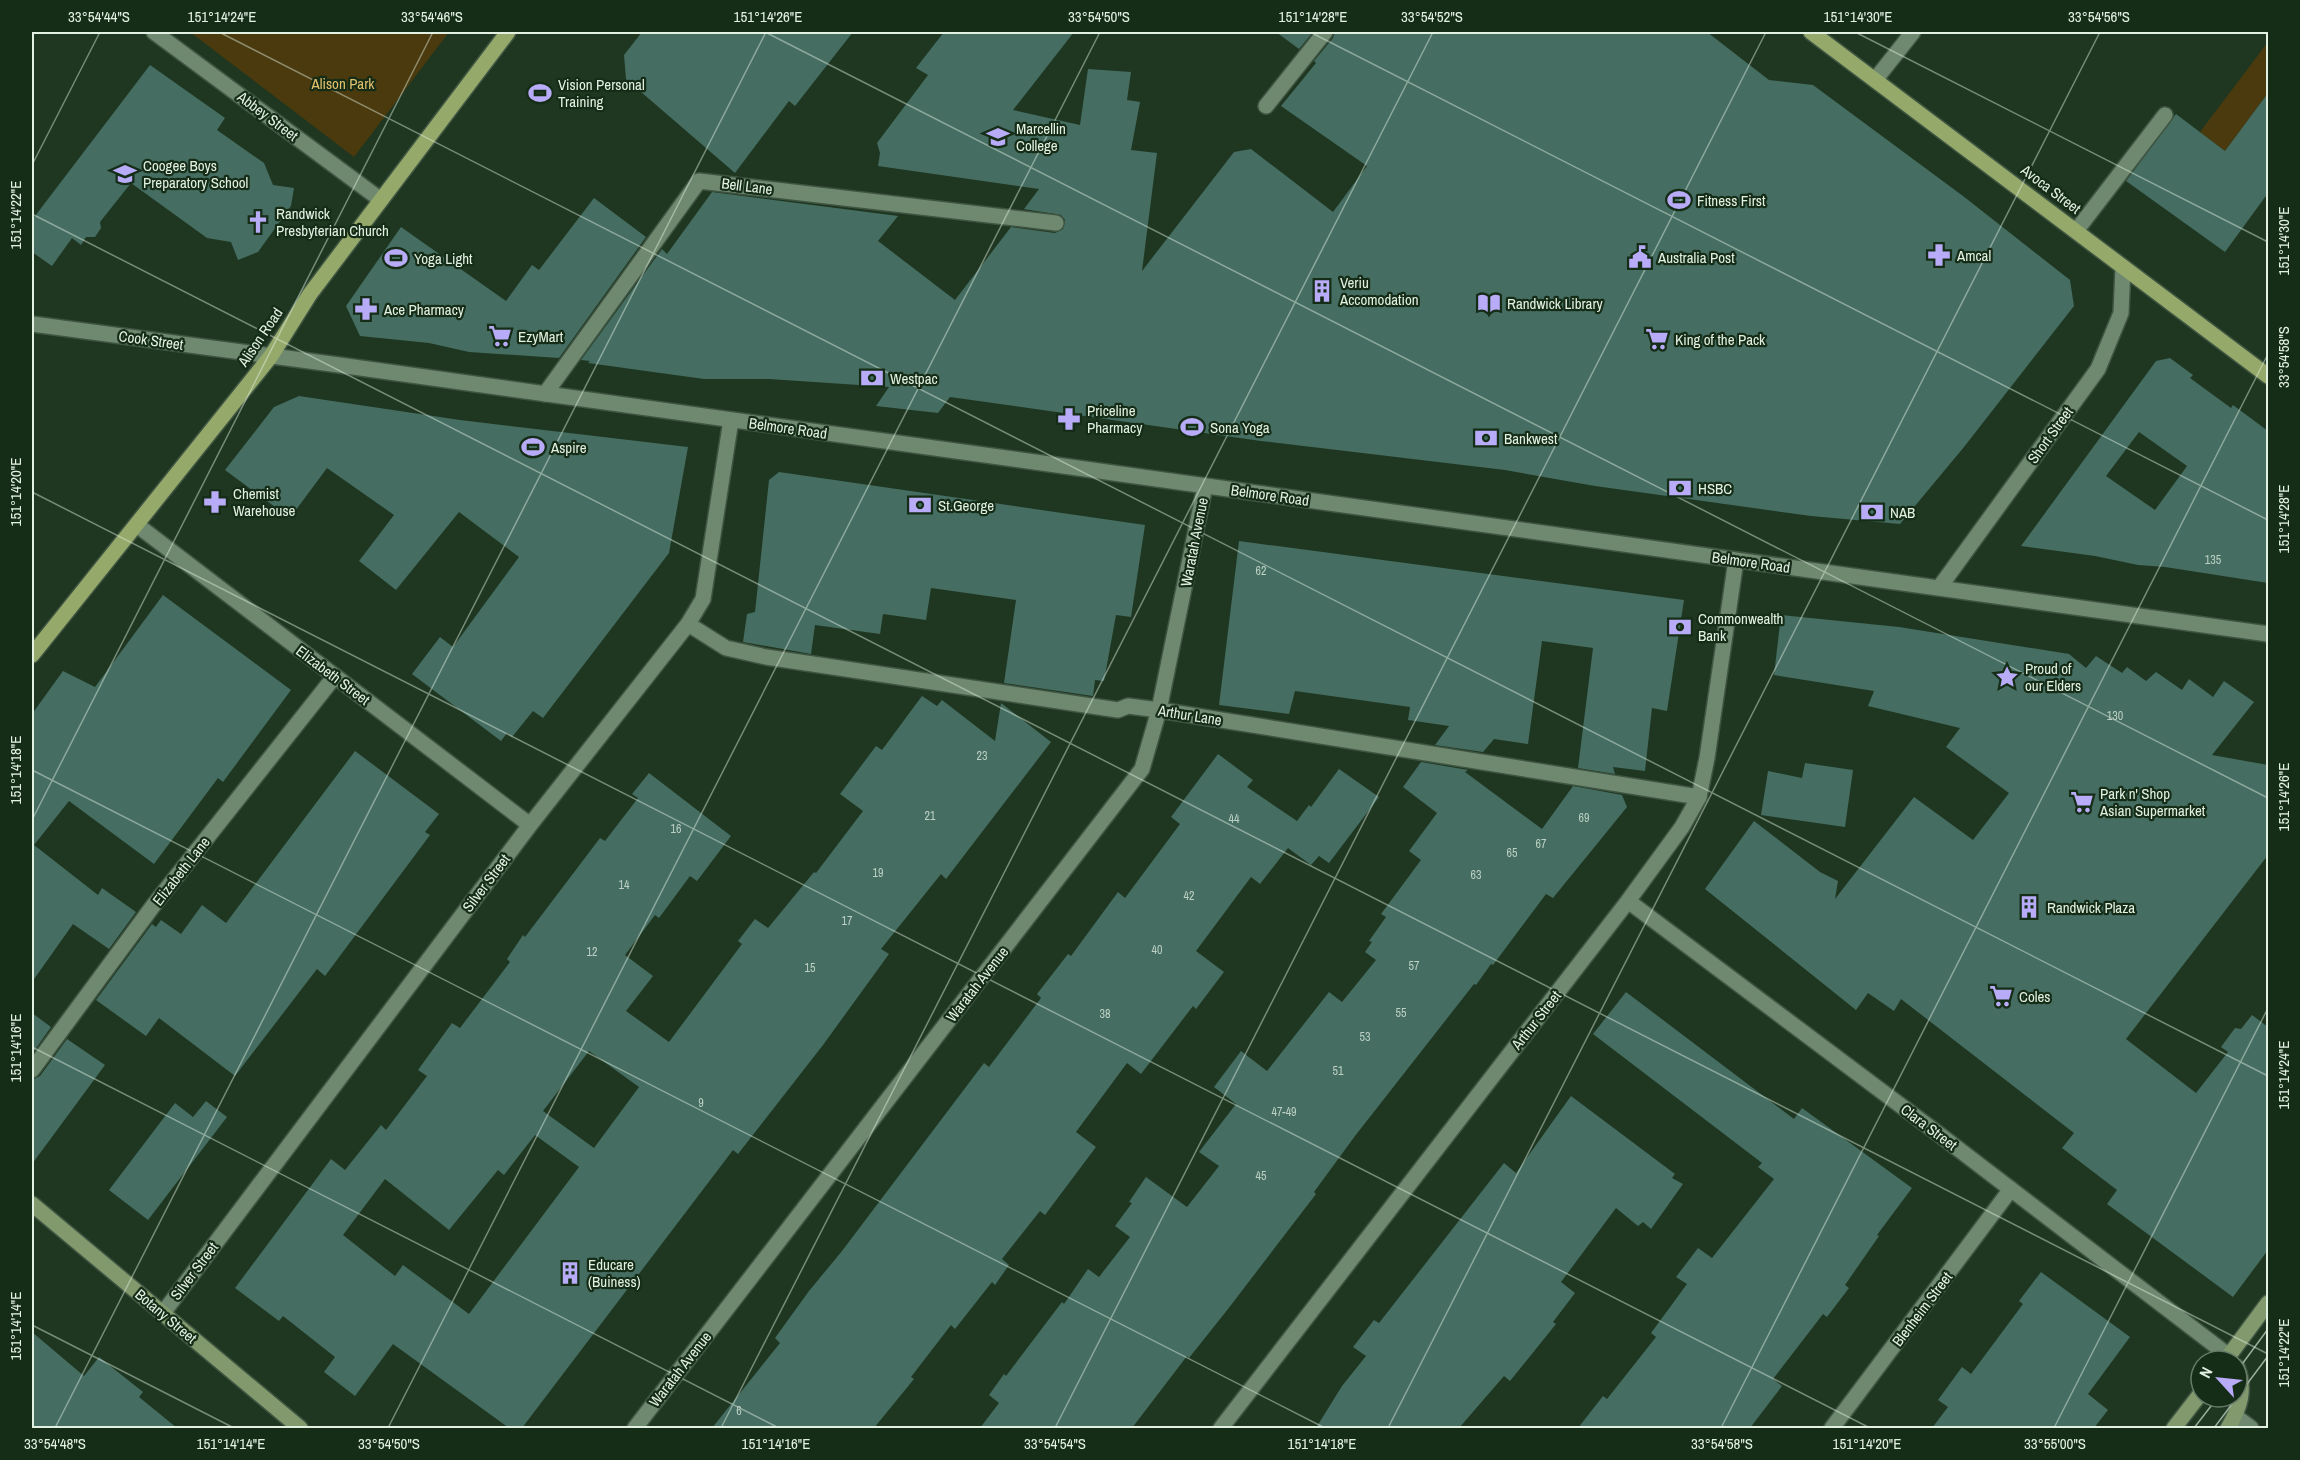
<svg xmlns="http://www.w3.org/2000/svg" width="2300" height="1460" font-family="'Archivo Narrow',sans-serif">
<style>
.green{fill:#4a3a0e}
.building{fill:#456d62;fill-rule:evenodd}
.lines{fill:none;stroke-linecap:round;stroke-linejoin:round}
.lane-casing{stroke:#3f5542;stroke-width:18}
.street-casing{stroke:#3f5542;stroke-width:18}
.secondary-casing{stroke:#3f5542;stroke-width:18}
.primary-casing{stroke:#3f5542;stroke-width:18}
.lane{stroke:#6e8970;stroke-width:15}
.street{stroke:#6e8970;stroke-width:15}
.secondary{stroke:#82996d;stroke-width:15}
.primary{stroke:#95a96a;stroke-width:15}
.tram{stroke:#9bad9c;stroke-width:1.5}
.ticks{fill:none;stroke:#e3f1e3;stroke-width:1.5;stroke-opacity:0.45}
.labels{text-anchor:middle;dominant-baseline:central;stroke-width:4.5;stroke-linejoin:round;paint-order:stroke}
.number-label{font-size:12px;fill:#bcd0c3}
.park-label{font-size:15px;fill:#e2c06c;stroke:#152c17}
.poi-label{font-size:15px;fill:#e3f1e3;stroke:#152c17;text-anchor:start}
.street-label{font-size:15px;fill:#e3f1e3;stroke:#152c17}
.neatline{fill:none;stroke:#e3f1e3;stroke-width:2}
.ticks-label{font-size:15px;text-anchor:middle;fill:#e3f1e3}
</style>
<rect width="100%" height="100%" fill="#1f3721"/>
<!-- green -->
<path class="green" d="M190 32H449L354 157Z
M2268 42V93L2225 151 2200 132Z"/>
<!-- building -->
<path class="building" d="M642 32H853L795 106 789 101 735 173 626 79 624 55Z
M944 32H1074L1013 110 1080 125 1088 69 1131 72 1127 100 1140 102 1131 150 1157 153 1142 271 1234 152 1251 149 1333 212 1367 166 1281 106 1316 63 1314 61 1333 38 1335 32H1707L1769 80 1813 85 1963 196 2070 280 2074 306 1964 447 1900 524 1811 516 1595 486 1505 470 1261 441 950 397 938 413 876 406 889 387 769 379H704L588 363 590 361 581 360 662 249 667 254 712 192 898 216 878 241 955 300 1011 227 1055 233 1063 229 1065 220 1061 215 1024 209 1039 189 878 166 880 153 877 143 928 75 916 68Z
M1276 32H1313L1299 49Z
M150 65 225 118 217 130 264 163 273 185 294 188 291 206 258 252 238 260 231 242 207 238 131 183 100 222 101 228 95 237H86L81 245 72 238 52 266 32 252V220Z
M2268 93V193L2225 252 2126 181 2176 114 2225 151Z
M594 198 646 237 559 358 469 352 429 343 360 336 346 306 401 227 506 301 532 265 539 270Z
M2170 358 2193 375 2190 378 2231 408 2233 405 2268 431V583L2165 567 2138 565 2095 556 2021 546 2156 361ZM2139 432 2187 466 2155 510 2106 476Z
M299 396 460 420 688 447 669 553 543 718 533 711 512 737 507 733 501 741 412 674 440 637 453 647 519 557 459 512 396 590 359 561 394 515 327 468 290 518 225 470 274 407Z
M779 472 1145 525 1131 617 1116 615 1104 681 1095 680 1093 696 1004 683 1016 600 931 588 926 620 883 614 880 634 815 625 811 654 743 642 747 614 755 612 769 480Z
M1239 541 1684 600 1667 711 1652 708 1645 771 1613 767 1615 774 1578 768 1593 648 1542 641 1528 744 1494 739 1483 752 1435 745 1449 726 1408 720 1410 707 1295 691 1289 714 1219 705Z
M163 595 291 690 223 782 218 778 154 864 69 801 34 845 98 895 102 888 136 912 109 949 73 924 32 982V714L63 671 95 687Z
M1781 615 1899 627 2069 654 2086 668 2096 656 2122 673 2127 667 2146 681 2156 672 2182 690 2189 679 2213 697 2224 681 2254 702 2212 755 2268 765V855L2126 1039 2196 1093 2228 1052 2221 1047 2235 1028 2241 1029 2252 1015 2268 1027V1250L2233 1297 2107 1204 2117 1190 2062 1148 2074 1133 1901 999 1894 1011 1868 993 1856 1010 1705 889 1754 821 1820 872 1838 881 1835 899 1914 797 1973 840 2009 793 1946 747 1960 728 1868 706 1874 691 1774 675Z
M922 696 937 706 942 700 995 741 1001 703 1051 742 946 879 941 874 881 949 889 954 823 1045 738 1154 733 1150 522 1428H509L393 1344 355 1396 324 1372 335 1357 283 1316 279 1321 235 1288 331 1159 345 1170 381 1125 386 1130 427 1076 418 1070 452 1023 460 1028 510 962 507 959 523 935 525 937 600 838 605 841 638 798 632 794 649 773 731 836 697 881 690 876 659 918 655 915 625 955 653 976 626 1011 669 1042 742 944 738 941 755 919 768 928 814 872 816 873 863 811 840 794 876 746 882 750ZM589 1051 639 1087 594 1148 543 1111ZM535 1135 579 1167 469 1314 403 1265 395 1276 343 1235 385 1179 449 1230 498 1170 504 1175Z
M355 751 439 814 425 832 430 835 325 976 317 969 235 1076 159 1018 146 1036 96 1000 152 924 156 927 161 920 181 934 202 905 226 923Z
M1218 754 1253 780 1247 787 1297 821 1309 805 1311 807 1339 769 1379 797 1329 863 1319 856 1311 865 1288 848 1260 884 1251 877 1196 951 1224 972 1196 1009 1193 1006 1141 1074 1127 1063 1076 1132 1096 1147 1045 1215 1040 1211 1002 1259 1009 1265 995 1285 992 1282 955 1329 951 1325 911 1377 914 1379 874 1428H712L780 1343 775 1338 809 1291 842 1251 984 1063 989 1067 1041 998 1037 994 1068 954 1071 956 1118 892 1125 898 1180 824 1171 817Z
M1421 762 1468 770 1465 772 1542 829 1573 786 1622 795 1627 807 1553 898 1546 894 1493 965 1491 964 1476 985 1474 984 1355 1136 1314 1192 1316 1194 1228 1309 1189 1358 1187 1356 1132 1428H980L999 1403 989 1395 1004 1374 1006 1376 1062 1302 1064 1304 1088 1269 1099 1277 1130 1237 1115 1226 1132 1203 1129 1202 1146 1177 1187 1207 1219 1166 1199 1152 1236 1104 1214 1087 1241 1051 1267 1071 1329 992 1342 1002 1376 960 1365 952 1372 942 1369 941 1386 917 1381 914 1421 860 1409 851 1437 813 1403 787Z
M1805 763 1853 770 1845 827 1761 815 1768 771 1802 778Z
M1626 992 1794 1119 1802 1108 1912 1188 1877 1235 1879 1236 1845 1285 1849 1288 1827 1317 1823 1314 1773 1379 1782 1386 1750 1428H1578L1603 1396 1607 1399 1656 1337 1651 1333 1687 1284 1676 1277 1698 1248 1712 1258 1774 1179 1758 1167 1762 1163 1593 1034Z
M32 1013 51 1027 32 1054Z
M67 1039 105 1065 32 1164V1080L40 1076Z
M1571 1096 1675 1174 1672 1178 1683 1184 1651 1229 1643 1222 1638 1226 1616 1208 1561 1282 1575 1293 1553 1322 1556 1324 1510 1381 1504 1376 1459 1428H1316L1342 1386 1366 1356 1353 1347 1374 1320 1379 1323 1504 1163 1516 1173Z
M206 1101 227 1117 148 1220 109 1190 175 1103 193 1117Z
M2041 1272 2130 1337 2088 1394 2108 1410 2094 1428H1932L1948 1407 1938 1400 1962 1367 1971 1374 2023 1304 2019 1301Z
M32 1332 84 1376 99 1357 143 1392 139 1397 177 1428H32Z"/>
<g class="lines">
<!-- lane casing -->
<g class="lane-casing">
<path id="lane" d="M154 32 381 200
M1266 106 1325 32
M2076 231 2165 115
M545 394 699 181 1056 223
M688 624 726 648 766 657 1118 710 1128 706 1159 710 1699 797
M32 1070 153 906 335 676
M2235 1416 2251 1428"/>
</g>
<!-- street casing -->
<g class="street-casing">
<path id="street" d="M1875 80 1913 32
M32 324 339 365 2268 634
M137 525 530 825
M1939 588 2098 369 2121 313 2123 267
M1628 901 1940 1135 2229 1356
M163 1313 530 825 688 624 703 599 731 420
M635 1428 1142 769 1159 710 1205 486
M1221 1428 1628 901 1682 827 1699 797 1707 758 1736 560
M1832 1428 2011 1189"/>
</g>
<!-- secondary casing -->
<g class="secondary-casing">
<path id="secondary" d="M32 1204 300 1428
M2225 1361 2268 1303
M2174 1428 2201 1393
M2228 1428C2240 1408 2246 1390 2237 1367"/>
</g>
<!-- primary casing -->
<g class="primary-casing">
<path id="primary" d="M1811 32 2268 376
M32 655 271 356 310 294 508 32"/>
</g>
<!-- lane -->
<use href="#lane" class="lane"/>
<!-- street -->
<use href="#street" class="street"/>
<!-- secondary -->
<use href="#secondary" class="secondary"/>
<!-- primary -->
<use href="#primary" class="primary"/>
<!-- tram -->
<path class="tram" d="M2237 1371 2268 1329
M2194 1428 2218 1397
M2214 1428 2268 1356"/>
</g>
<!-- ticks -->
<path class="ticks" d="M219 32 2268 1076M765 32 2268 798M1310 32 2268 520M1855 32 2268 242M32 165 100 32M32 214 2268 1354M32 492 1870 1428M32 770 1325 1428M32 820 433 32M32 1047 779 1428M32 1325 234 1428M55 1428 766 32M388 1428 1100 32M721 1428 1433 32M1055 1428 1766 32M1388 1428 2100 32M1721 1428 2268 354M2054 1428 2268 1008"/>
<!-- icons -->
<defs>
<g id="stadium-bare" transform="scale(1.8)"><path d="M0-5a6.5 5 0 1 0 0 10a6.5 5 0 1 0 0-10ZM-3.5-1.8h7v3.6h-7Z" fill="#b8abf7" stroke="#152c17" stroke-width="2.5" paint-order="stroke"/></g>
<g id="school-bare" transform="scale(1.8)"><path d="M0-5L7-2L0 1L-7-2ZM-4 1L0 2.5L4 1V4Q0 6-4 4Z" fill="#b8abf7" stroke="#152c17" stroke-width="2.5" paint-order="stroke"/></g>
<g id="church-bare" transform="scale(1.8)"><path d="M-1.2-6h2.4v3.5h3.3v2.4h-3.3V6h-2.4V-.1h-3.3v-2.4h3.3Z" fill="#b8abf7" stroke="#152c17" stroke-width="2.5" paint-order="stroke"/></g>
<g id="pharmacy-bare" transform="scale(1.8)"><path d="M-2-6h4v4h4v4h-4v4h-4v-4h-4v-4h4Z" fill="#b8abf7" stroke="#152c17" stroke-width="2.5" paint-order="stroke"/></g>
<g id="civic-bare" transform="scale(1.8)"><path d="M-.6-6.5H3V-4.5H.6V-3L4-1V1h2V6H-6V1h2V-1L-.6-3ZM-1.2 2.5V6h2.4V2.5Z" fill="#b8abf7" stroke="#152c17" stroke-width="2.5" paint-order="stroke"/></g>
<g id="building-bare" transform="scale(1.8)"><path d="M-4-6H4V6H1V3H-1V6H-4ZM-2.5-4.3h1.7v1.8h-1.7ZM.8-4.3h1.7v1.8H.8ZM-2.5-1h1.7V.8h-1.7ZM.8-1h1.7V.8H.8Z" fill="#b8abf7" stroke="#152c17" stroke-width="2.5" paint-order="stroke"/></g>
<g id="library-bare" transform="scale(1.8)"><path d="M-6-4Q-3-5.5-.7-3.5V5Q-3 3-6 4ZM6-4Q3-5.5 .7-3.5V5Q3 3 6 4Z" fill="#b8abf7" stroke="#152c17" stroke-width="2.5" paint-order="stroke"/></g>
<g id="supermarket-bare" transform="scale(1.8)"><path d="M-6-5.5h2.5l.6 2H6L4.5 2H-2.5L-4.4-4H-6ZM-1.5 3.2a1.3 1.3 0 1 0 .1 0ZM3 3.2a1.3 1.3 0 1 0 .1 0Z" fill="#b8abf7" stroke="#152c17" stroke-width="2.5" paint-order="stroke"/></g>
<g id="bank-bare" transform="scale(1.8)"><path d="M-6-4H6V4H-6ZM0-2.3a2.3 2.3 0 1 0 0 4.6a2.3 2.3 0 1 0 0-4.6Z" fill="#b8abf7" stroke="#152c17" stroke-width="2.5" paint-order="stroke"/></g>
<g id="sight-bare" transform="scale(1.8)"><path d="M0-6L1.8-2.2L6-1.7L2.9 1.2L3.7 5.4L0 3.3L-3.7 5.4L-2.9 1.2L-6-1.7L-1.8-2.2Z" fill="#b8abf7" stroke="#152c17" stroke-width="2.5" paint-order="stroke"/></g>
</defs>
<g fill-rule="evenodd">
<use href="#stadium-bare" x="540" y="93"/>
<use href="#school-bare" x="998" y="137"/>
<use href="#school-bare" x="125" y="174"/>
<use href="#stadium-bare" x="1679" y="200"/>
<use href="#church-bare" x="258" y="222"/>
<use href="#pharmacy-bare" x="1939" y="255"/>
<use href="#civic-bare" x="1640" y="257"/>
<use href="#stadium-bare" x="396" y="258"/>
<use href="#building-bare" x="1322" y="291"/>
<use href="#library-bare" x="1489" y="303"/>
<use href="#pharmacy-bare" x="366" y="309"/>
<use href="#supermarket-bare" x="500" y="336"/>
<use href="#supermarket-bare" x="1657" y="339"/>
<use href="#bank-bare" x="872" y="378"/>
<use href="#pharmacy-bare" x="1069" y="419"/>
<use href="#stadium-bare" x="1192" y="427"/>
<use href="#bank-bare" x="1486" y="438"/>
<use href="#stadium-bare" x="533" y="447"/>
<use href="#bank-bare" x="1680" y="488"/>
<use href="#pharmacy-bare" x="215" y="502"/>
<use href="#bank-bare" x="920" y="505"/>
<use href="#bank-bare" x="1872" y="512"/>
<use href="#bank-bare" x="1680" y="627"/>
<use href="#sight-bare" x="2007" y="677"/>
<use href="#supermarket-bare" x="2082" y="802"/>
<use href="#building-bare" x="2029" y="907"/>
<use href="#supermarket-bare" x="2001" y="996"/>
<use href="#building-bare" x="570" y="1273"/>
</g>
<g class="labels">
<!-- number labels -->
<g class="number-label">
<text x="2213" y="560">135</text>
<text x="1261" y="571">62</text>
<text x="2115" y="716">130</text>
<text x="982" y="756">23</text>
<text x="930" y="816">21</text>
<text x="1584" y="818">69</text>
<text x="1234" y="819">44</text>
<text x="676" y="829">16</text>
<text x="1541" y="844">67</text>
<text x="1512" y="853">65</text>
<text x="878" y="873">19</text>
<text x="1476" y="875">63</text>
<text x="624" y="885">14</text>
<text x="1189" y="896">42</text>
<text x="847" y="921">17</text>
<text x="1157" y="950">40</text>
<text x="592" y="952">12</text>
<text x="1414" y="966">57</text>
<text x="810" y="968">15</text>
<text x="1401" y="1013">55</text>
<text x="1105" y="1014">38</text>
<text x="1365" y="1037">53</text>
<text x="1338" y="1071">51</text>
<text x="701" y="1103">9</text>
<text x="1284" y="1112">47-49</text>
<text x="1261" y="1176">45</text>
<text x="739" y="1411">6</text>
</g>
<!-- park labels -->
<g class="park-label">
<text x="343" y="83">Alison Park</text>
</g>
<!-- poi labels -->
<g class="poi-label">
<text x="558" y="84">Vision Personal<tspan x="558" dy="17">Training</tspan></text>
<text x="1016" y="128">Marcellin<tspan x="1016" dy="17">College</tspan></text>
<text x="143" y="165">Coogee Boys<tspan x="143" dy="17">Preparatory School</tspan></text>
<text x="1697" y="200">Fitness First</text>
<text x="276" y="213">Randwick<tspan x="276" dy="17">Presbyterian Church</tspan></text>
<text x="1957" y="255">Amcal</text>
<text x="1658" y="257">Australia Post</text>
<text x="414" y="258">Yoga Light</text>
<text x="1340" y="282">Veriu<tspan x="1340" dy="17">Accomodation</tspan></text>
<text x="1507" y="303">Randwick Library</text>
<text x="384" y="309">Ace Pharmacy</text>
<text x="518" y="336">EzyMart</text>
<text x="1675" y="339">King of the Pack</text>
<text x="890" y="378">Westpac</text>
<text x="1087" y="410">Priceline<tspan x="1087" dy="17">Pharmacy</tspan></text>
<text x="1210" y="427">Sona Yoga</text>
<text x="1504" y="438">Bankwest</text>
<text x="551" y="447">Aspire</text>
<text x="1698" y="488">HSBC</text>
<text x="233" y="493">Chemist<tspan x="233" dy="17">Warehouse</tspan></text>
<text x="938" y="505">St.George</text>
<text x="1890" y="512">NAB</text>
<text x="1698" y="618">Commonwealth<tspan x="1698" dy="17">Bank</tspan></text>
<text x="2025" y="668">Proud of<tspan x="2025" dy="17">our Elders</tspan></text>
<text x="2100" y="793">Park n' Shop<tspan x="2100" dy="17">Asian Supermarket</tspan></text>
<text x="2047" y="907">Randwick Plaza</text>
<text x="2019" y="996">Coles</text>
<text x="588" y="1264">Educare<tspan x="588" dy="17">(Buiness)</tspan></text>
</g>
<!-- street labels -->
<g class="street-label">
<text transform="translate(268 116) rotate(37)">Abbey Street</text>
<text transform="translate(747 186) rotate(7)">Bell Lane</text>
<text transform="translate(2051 189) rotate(37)">Avoca Street</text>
<text transform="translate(260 337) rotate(-56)">Alison Road</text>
<text transform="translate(151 340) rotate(8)">Cook Street</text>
<text transform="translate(788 428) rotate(8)">Belmore Road</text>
<text transform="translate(2050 435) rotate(-54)">Short Street</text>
<text transform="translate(1270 495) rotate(8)">Belmore Road</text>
<text transform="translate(1194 542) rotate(-79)">Waratah Avenue</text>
<text transform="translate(1751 562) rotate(8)">Belmore Road</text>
<text transform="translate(333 675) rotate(37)">Elizabeth Street</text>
<text transform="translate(1190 715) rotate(9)">Arthur Lane</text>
<text transform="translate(181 871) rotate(-52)">Elizabeth Lane</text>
<text transform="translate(486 883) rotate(-53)">Silver Street</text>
<text transform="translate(977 984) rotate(-52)">Waratah Avenue</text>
<text transform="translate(1536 1020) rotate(-52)">Arthur Street</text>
<text transform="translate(1929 1127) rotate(37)">Clara Street</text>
<text transform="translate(194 1271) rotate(-53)">Silver Street</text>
<text transform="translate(1922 1309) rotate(-53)">Blenheim Street</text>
<text transform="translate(166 1316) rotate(40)">Botany Street</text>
<text transform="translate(680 1369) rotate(-52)">Waratah Avenue</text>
</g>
</g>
<!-- border -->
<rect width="2300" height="1460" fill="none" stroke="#152c17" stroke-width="66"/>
<!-- north arrow -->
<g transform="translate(2219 1379) rotate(297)"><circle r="28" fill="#152c17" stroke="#677b69" stroke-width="1.5"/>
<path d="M0-4.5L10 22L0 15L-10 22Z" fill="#b8abf7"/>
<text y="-9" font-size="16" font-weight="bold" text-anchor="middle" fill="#e3f1e3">N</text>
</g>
<rect x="33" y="33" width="2234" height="1394" class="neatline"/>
<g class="ticks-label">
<text x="99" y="22">33°54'44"S</text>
<text x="222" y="22">151°14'24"E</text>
<text x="432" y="22">33°54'46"S</text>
<text x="768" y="22">151°14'26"E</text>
<text x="1099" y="22">33°54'50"S</text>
<text x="1313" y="22">151°14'28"E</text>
<text x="1432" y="22">33°54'52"S</text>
<text x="1858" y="22">151°14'30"E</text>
<text x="2099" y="22">33°54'56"S</text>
<text transform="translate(16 215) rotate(-90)" y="5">151°14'22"E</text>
<text transform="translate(2284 241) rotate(-90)" y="5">151°14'30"E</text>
<text transform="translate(2284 357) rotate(-90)" y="5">33°54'58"S</text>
<text transform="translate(16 492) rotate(-90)" y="5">151°14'20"E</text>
<text transform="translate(2284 519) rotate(-90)" y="5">151°14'28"E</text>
<text transform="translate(16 770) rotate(-90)" y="5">151°14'18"E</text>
<text transform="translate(2284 797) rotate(-90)" y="5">151°14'26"E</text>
<text transform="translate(16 1048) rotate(-90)" y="5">151°14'16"E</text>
<text transform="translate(2284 1075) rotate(-90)" y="5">151°14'24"E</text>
<text transform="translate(16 1326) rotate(-90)" y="5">151°14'14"E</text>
<text transform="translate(2284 1353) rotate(-90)" y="5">151°14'22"E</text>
<text x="55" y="1449">33°54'48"S</text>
<text x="231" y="1449">151°14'14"E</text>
<text x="389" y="1449">33°54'50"S</text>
<text x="776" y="1449">151°14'16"E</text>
<text x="1055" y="1449">33°54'54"S</text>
<text x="1322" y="1449">151°14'18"E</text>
<text x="1722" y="1449">33°54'58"S</text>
<text x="1867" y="1449">151°14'20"E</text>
<text x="2055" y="1449">33°55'00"S</text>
</g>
</svg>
